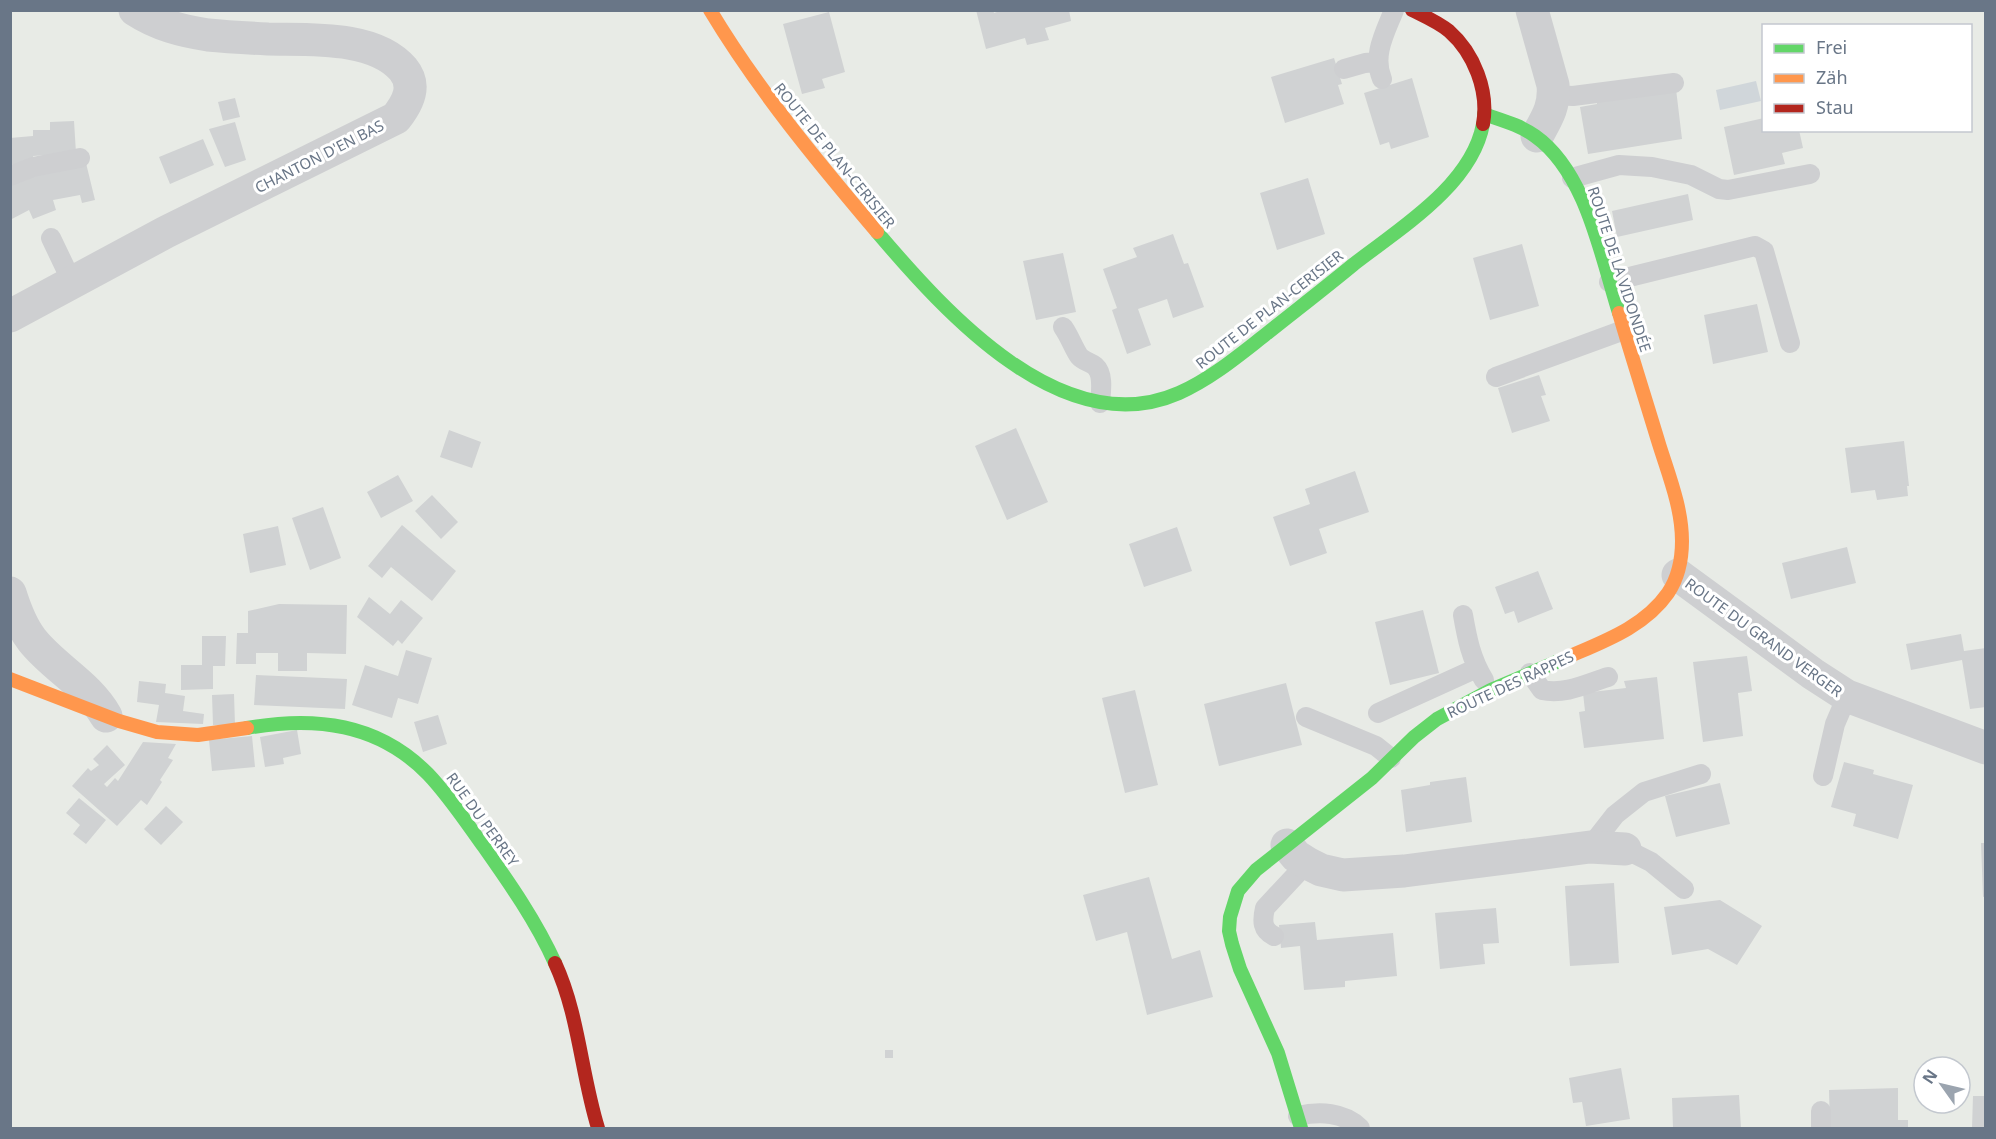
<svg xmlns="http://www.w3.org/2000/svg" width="1996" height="1139" font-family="'Noto Sans',sans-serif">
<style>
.green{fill:#e8ebe6;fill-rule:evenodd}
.water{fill:#d0d6da}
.building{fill:#d0d2d3}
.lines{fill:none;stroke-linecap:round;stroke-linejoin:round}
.lane{stroke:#cecfd1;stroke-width:20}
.street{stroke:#cecfd1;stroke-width:33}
.fast{stroke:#63d668;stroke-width:14}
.slow{stroke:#ff974d;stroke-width:14}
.jam{stroke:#b3261e;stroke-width:14}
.labels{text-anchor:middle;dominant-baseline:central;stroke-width:6;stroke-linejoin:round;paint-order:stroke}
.street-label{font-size:15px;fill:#697687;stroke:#fff}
</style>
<rect width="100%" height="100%" fill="#f8f8f8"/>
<!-- green -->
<path class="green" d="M10 11H1985V1128H11ZM1764 26H1970V130H1764ZM1924 1067H1960V1103H1924Z"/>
<!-- water -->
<path class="water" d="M1756 81 1761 101 1720 110 1716 90Z"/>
<!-- building -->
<path class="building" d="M976 10H993L994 13 1003 10H1069L1071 21 1045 28 1049 40 1027 45 1025 38 986 49Z
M829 12 845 72 822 79 825 88 802 94 783 24Z
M1334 58 1342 84 1338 85 1344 104 1285 123 1271 77Z
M1412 78 1429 137 1391 149 1389 142 1380 145 1364 93Z
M1676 89 1682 139 1588 154 1580 107 1597 104V100Z
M235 98 240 117 223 121 218 102Z
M1764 118V130H1799L1803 148 1782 153 1785 164 1734 175 1724 127Z
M74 121 76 153 33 156 34 162 10 165V138L33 136V130H50V122Z
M235 122 246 160 225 167 209 129Z
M203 139 214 165 170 184 159 157Z
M86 163 95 200 82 203 80 195 53 200 56 210 33 219 29 210 10 220V182Z
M1308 178 1325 234 1277 250 1260 193Z
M1688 194 1693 220 1617 237 1612 211Z
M1173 234 1184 264 1188 263 1204 307 1173 318 1167 299 1138 309 1151 345 1127 354 1112 310 1117 308 1103 269 1137 257 1133 248Z
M1522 244 1539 306 1490 320 1473 258Z
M1063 253 1076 312 1036 320 1023 261Z
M1757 304 1768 352 1713 364 1704 315Z
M1539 375 1546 395 1541 396 1550 421 1512 433 1498 388Z
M1016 428 1048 502 1007 520 975 446Z
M449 430 481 442 472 468 440 457Z
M1904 441 1909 486H1907L1908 496 1877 500 1875 490 1851 493 1845 448Z
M1355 471 1369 512 1319 529 1327 553 1290 566 1273 517 1310 504 1305 489Z
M398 475 413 501 381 518 367 492Z
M432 495 458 522 441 539 415 511Z
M323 507 341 558 310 570 292 518Z
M402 525 456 571 432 601 391 567 382 578 368 566Z
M278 526 286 565 250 573 243 534Z
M1177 527 1192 571 1144 587 1129 544Z
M1847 547 1856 583 1791 599 1782 563Z
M1538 571 1553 609 1518 623 1514 611 1505 614 1495 587Z
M369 597 390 614 401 600 423 618 402 644 398 640 393 646 357 617Z
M279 604 347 605 346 654 307 653V671H278V653H256V664H236L237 633H248V611Z
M1423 610 1439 673 1390 685 1375 622Z
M1961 634 1964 651 1986 648V707L1970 709 1962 660 1911 670 1906 644Z
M202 636H226L225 666H213V689L181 690V665H202Z
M406 650 432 658 418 704 398 698 392 718 352 705 365 665 398 676Z
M1747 656 1752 691 1738 693 1743 736 1703 742 1693 662Z
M256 675 347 679 345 709 254 705Z
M1657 677 1664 739 1584 748 1579 712 1585 711 1583 693 1626 688 1624 681Z
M139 681 166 684 165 693 185 696 183 711 204 714 203 724 156 722 159 705 137 702Z
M1286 683 1302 745 1219 766 1204 704Z
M1135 690 1158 785 1125 793 1102 698Z
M234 694 235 725H213L212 695Z
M438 715 447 744 423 752 414 722Z
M297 730 301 754 283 758 284 764 265 767 260 737Z
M252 736 255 767 212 771 209 740Z
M143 742 176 744 168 758 173 760 160 780 162 782 147 805 141 800 117 826 72 786 88 768 91 771 99 765 93 759 107 745 125 765 104 784 107 787 115 778 118 781Z
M1844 762 1874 770 1873 774 1913 785 1898 839 1853 826 1856 814 1831 807Z
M1466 777 1472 822 1406 832 1401 790 1430 785V782Z
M1720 783 1730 824 1676 837 1665 796Z
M79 798 106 820 86 844 73 834 80 825 66 813Z
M166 806 183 822 161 845 144 829Z
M1981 843H1986V896L1983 897Z
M1149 877 1172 959 1200 950 1213 997 1147 1015 1127 932 1096 941 1083 895Z
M1614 883 1619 963 1570 966 1565 886Z
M1720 900 1762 926 1737 965 1708 949 1672 955 1664 907Z
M1496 908 1499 943 1483 944 1485 964 1440 969 1435 913Z
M1315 922 1317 940 1393 933 1397 976 1345 981V987L1304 990 1300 946 1281 948 1279 925Z
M885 1050H893V1058H885Z
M1621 1068 1630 1119 1586 1126 1582 1102 1573 1103 1569 1078Z
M1898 1088V1120H1908V1128H1830L1829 1090Z
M1739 1095 1741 1128H1673L1672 1098Z
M1973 1096H1986V1128H1972Z"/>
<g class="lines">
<!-- lane -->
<path class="lane" d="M1344 69 1365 63 1377 62
M1382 79C1372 55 1385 33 1394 10
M1554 95 1573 96 1674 83
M10 176 33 167 80 158
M1572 178 1619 165 1652 167 1691 175 1719 189 1728 190 1810 174
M51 238 72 282
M1609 282 1755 246 1764 251 1790 343
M1063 327C1070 337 1073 347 1079 356 1083 361 1090 362 1095 366 1104 374 1101 392 1100 403
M1496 377 1624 330
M1463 615C1467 638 1471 659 1484 680
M1530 673 1542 690C1565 695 1586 684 1608 677
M1378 713 1477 668
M1306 717 1376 746 1391 758
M1823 776 1835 724 1847 696
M1590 847 1615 815 1644 792 1701 774
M1625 849 1651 862 1684 889
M1274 936C1262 930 1262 921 1265 908L1307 863
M1821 1111V1128
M1298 1116C1319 1111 1344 1112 1360 1128"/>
<!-- street -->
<path class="street" d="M1532 10 1553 85C1555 106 1547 118 1537 136
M10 316 166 232 396 118C408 103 417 86 403 69 374 35 308 40 268 39 248 38 228 37 208 35 182 31 158 25 135 10
M1678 575 1813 674 1847 696 1986 748
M10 593C15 609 21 626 32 640 54 668 88 684 106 716
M1287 845 1296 856 1307 863 1321 870 1343 875 1404 871 1590 847 1625 849"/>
<!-- fast -->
<path class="fast" d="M1484 114C1501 120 1520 125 1535 136 1586 172 1601 256 1619 313
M877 232C945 312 1063 444 1179 393 1212 378 1238 356 1265 335 1295 311 1325 288 1354 264 1399 229 1472 185 1483 124
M247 728C315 716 378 723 428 774 449 796 466 822 484 847 510 884 536 921 555 963
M1301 1128 1278 1053 1240 969 1232 944 1229 931 1230 917 1238 891 1256 870 1372 778 1414 737 1437 719 1491 690 1561 660"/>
<!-- slow -->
<path class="slow" d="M710 10C758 90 817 161 877 232
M1561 660C1599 643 1643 629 1668 593 1678 578 1682 559 1682 541 1682 508 1669 476 1659 444 1646 401 1632 357 1619 313
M10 679 119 721 157 732 198 735 247 728"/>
<!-- jam -->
<path class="jam" d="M1412 10C1424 16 1438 22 1449 31 1474 53 1489 91 1483 124
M555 963C579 1015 581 1073 598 1128"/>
</g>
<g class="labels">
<!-- street labels -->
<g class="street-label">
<text transform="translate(835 155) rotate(51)">ROUTE DE PLAN-CERISIER</text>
<text transform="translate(319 156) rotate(-27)">CHANTON D'EN BAS</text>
<text transform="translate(1620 269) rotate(72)">ROUTE DE LA VIDONDÉE</text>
<text transform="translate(1269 309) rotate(-38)">ROUTE DE PLAN-CERISIER</text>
<text transform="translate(1764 637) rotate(36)">ROUTE DU GRAND VERGER</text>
<text transform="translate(1510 684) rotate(-25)">ROUTE DES RAPPES</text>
<text transform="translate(483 819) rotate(54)">RUE DU PERREY</text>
</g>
</g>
<!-- border -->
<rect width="1996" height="1139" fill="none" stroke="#697687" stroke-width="24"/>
<!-- legend -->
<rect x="1762" y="24" width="210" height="108" fill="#ffffff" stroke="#c3c8cf" stroke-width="1.5"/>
<rect x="1774" y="44" width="30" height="9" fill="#63d668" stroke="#c3c8cf" stroke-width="1.5"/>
<text x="1816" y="54" font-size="18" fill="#697687">Frei</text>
<rect x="1774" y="74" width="30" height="9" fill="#ff974d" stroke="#c3c8cf" stroke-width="1.5"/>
<text x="1816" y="84" font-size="18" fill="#697687">Zäh</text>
<rect x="1774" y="104" width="30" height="9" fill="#b3261e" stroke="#c3c8cf" stroke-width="1.5"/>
<text x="1816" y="114" font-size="18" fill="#697687">Stau</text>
<!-- north arrow -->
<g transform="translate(1942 1085) rotate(304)"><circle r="28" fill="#ffffff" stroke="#c3c8cf" stroke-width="1.5"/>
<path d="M0-4.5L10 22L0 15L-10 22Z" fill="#9ba4af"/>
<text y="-9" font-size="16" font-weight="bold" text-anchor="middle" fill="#697687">N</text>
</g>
</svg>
